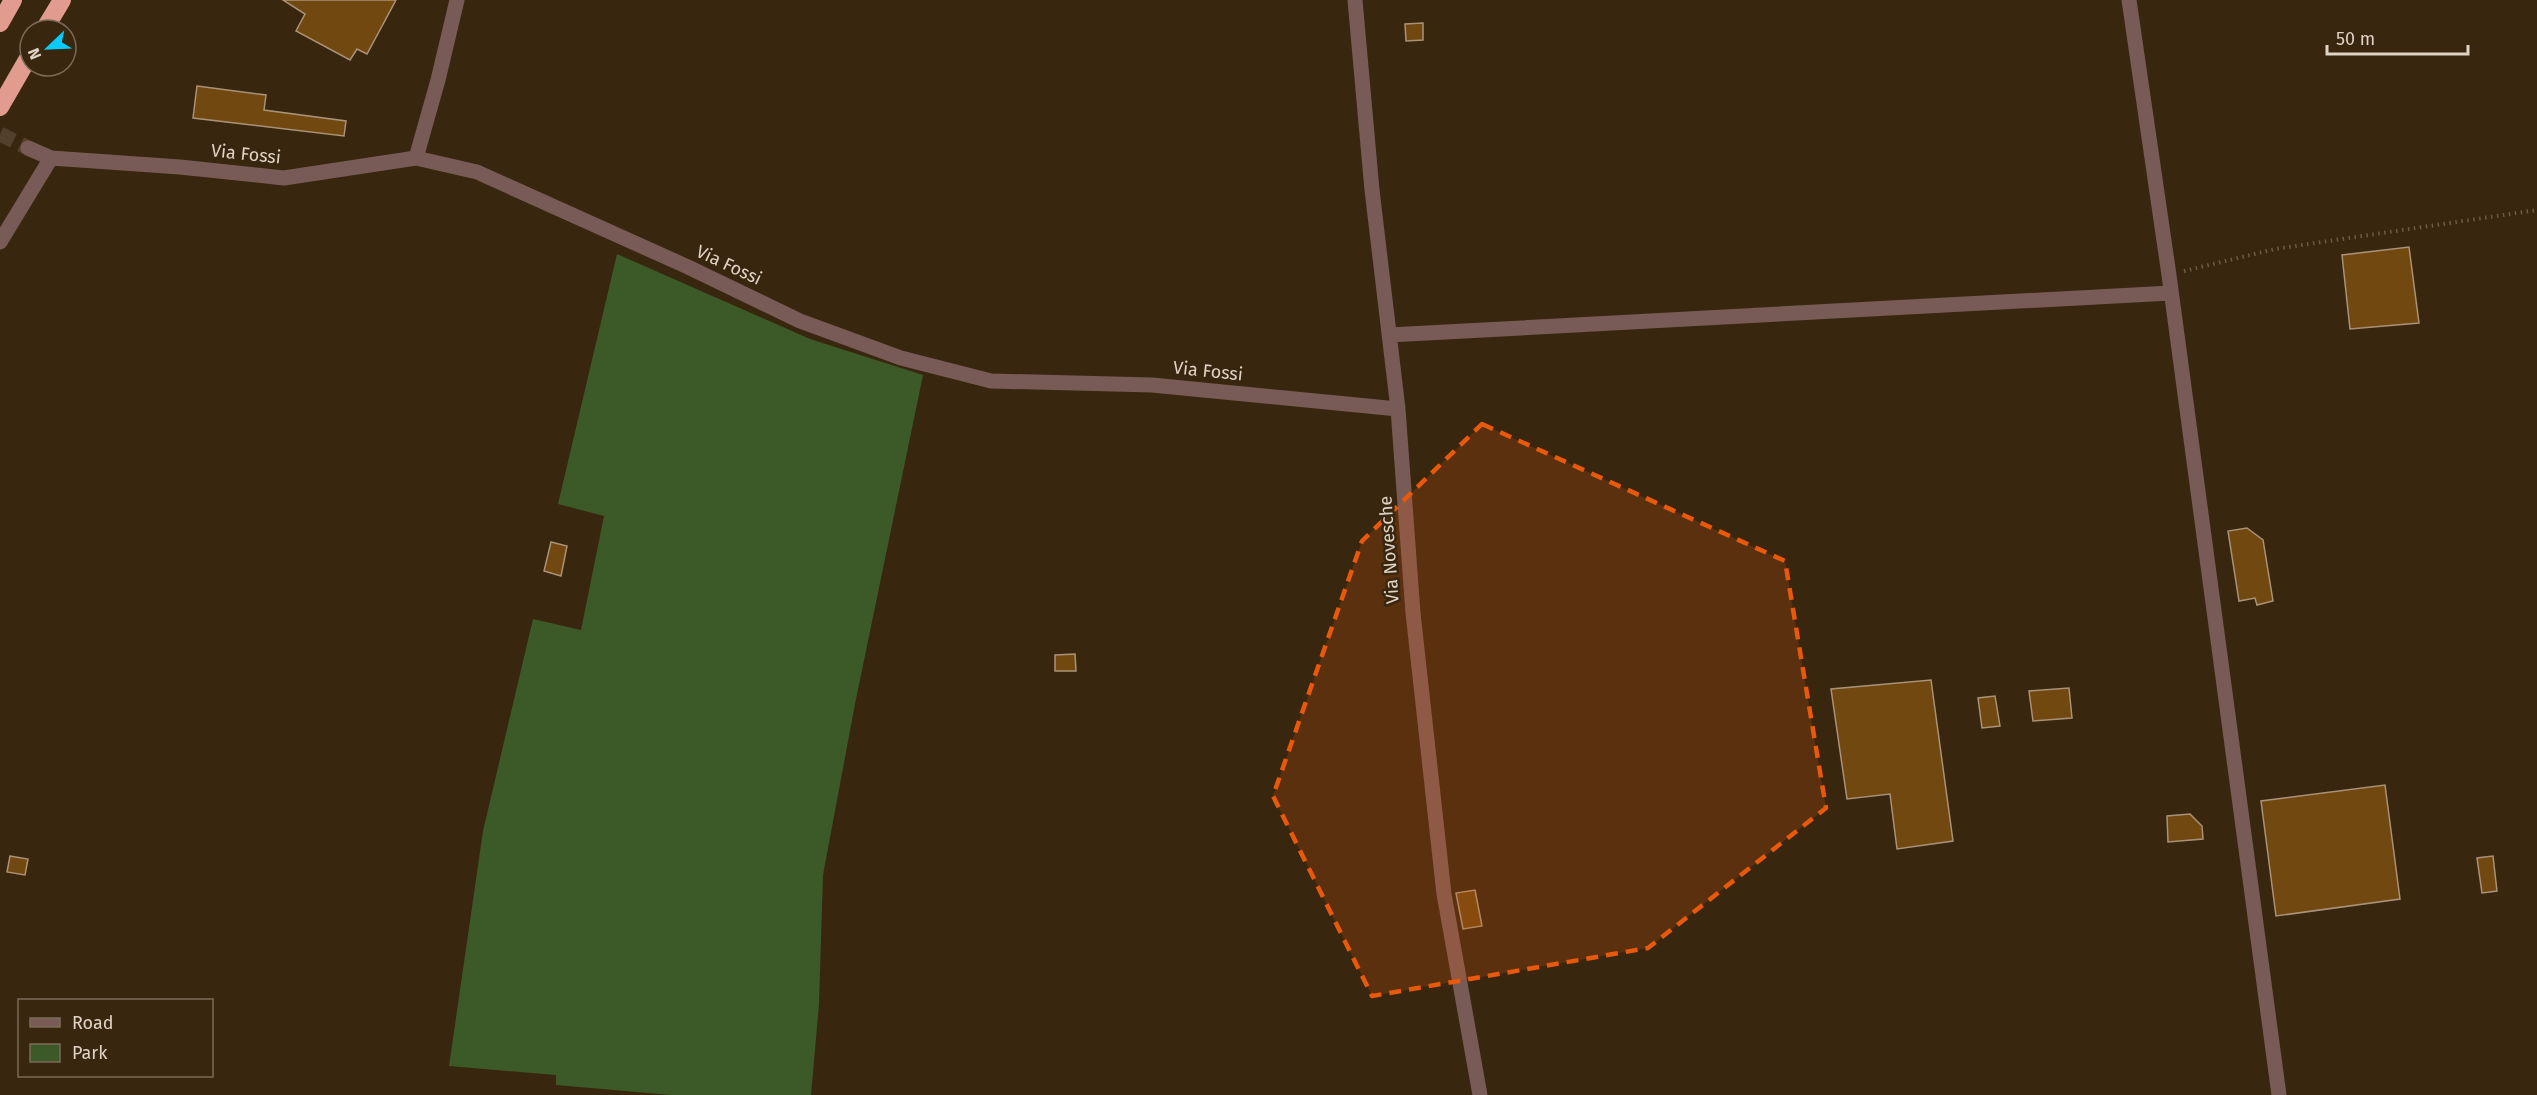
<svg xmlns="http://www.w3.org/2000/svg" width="2537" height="1095" font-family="'Fira Sans',sans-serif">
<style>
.green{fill:#3b5a27}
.building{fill:#704810;stroke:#aa9278;stroke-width:1.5}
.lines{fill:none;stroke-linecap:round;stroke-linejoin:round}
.minor-tunnel{stroke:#52402a;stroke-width:15;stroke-dasharray:15 8;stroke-linecap:butt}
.path{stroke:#6c5c47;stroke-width:4;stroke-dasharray:1.5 4.5;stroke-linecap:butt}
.minor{stroke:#785b56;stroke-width:15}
.highway{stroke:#e29c8f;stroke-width:18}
.marked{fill:#e8590c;fill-opacity:0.2;stroke:#e8590c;stroke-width:4.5;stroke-dasharray:12 8;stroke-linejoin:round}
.labels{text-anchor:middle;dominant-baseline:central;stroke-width:5;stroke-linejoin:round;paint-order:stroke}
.street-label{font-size:18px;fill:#dfd3c5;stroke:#39260f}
</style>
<rect width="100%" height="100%" fill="#39260f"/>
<!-- green -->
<path class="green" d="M617 254 810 339 923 375 855 704 823 875 819 1004 811 1095H671L556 1085V1075L449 1066 483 831 533 619 581 630 604 516 558 504Z"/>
<!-- building -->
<path class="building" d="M283 0H396L367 54 357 49 350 60 296 31 305 14Z
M1423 23V40L1406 41 1405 24Z
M197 86 266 95 264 110 346 121 344 136 193 118Z
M2409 247 2419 323 2350 329 2342 255Z
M2247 528 2263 540 2273 601 2257 605 2255 598 2239 601 2228 531Z
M551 542 567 546 561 576 544 571Z
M1075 654 1076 671H1055V655Z
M1931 680 1953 841 1897 849 1890 794 1847 799 1831 689Z
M2069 688 2072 718 2033 721 2029 691Z
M1995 696 2000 726 1982 728 1978 698Z
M2385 785 2400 899 2276 916 2261 801Z
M2190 814 2202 826 2203 839 2168 842 2167 816Z
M10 856 28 859 25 875 7 872Z
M2493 856 2497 891 2482 893 2477 858Z
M1475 890 1482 926 1463 929 1456 893Z"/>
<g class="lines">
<!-- minor-tunnel -->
<path class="minor-tunnel" d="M0 134 28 148"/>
<!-- path -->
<path class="path" d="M2184 271 2275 249 2537 210"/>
<!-- minor -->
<path class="minor" d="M1355 0 1372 190 1398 409 1413 613 1444 894 1480 1095
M2129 0 2169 275 2279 1095
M51 158 180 167 284 178 416 158 477 172 688 267 800 321 901 358 991 381 1152 385 1398 409
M416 158 438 80 457 0
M0 242 51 158 28 148
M1389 335 2171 293"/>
<!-- highway -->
<path class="highway" d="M0 23 13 0
M44 30 62 0
M0 107 30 55"/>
</g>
<!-- marked area -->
<path class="marked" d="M1482 424 1785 561 1826 808 1648 948 1372 996 1273 796 1362 541Z"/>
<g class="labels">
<!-- street labels -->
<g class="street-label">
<text transform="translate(246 154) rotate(6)">Via Fossi</text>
<text transform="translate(729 265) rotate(25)">Via Fossi</text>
<text transform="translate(1208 371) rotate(6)">Via Fossi</text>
<text transform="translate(1389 550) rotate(-94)">Via Novesche</text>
</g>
</g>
<!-- legend -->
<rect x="18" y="999" width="195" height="78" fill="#39260f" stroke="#7b6b58" stroke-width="1.5"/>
<rect x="30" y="1018" width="30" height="9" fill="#785b56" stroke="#7b6b58" stroke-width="1.5"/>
<text x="72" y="1029" font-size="18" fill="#dfd3c5">Road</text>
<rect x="30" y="1044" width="30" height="18" fill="#3b5a27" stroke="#7b6b58" stroke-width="1.5"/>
<text x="72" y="1059" font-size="18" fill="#dfd3c5">Park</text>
<!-- north arrow -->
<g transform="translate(48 48) rotate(247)"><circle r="28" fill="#39260f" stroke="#7b6b58" stroke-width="1.5"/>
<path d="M0-4.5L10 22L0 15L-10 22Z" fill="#07cbf9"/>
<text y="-9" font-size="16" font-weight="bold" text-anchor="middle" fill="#dfd3c5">N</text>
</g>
<!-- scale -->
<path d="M2327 45v9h141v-9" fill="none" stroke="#dfd3c5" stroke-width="3"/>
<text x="2336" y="45" font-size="18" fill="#dfd3c5" stroke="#39260f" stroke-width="4.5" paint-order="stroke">50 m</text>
</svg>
